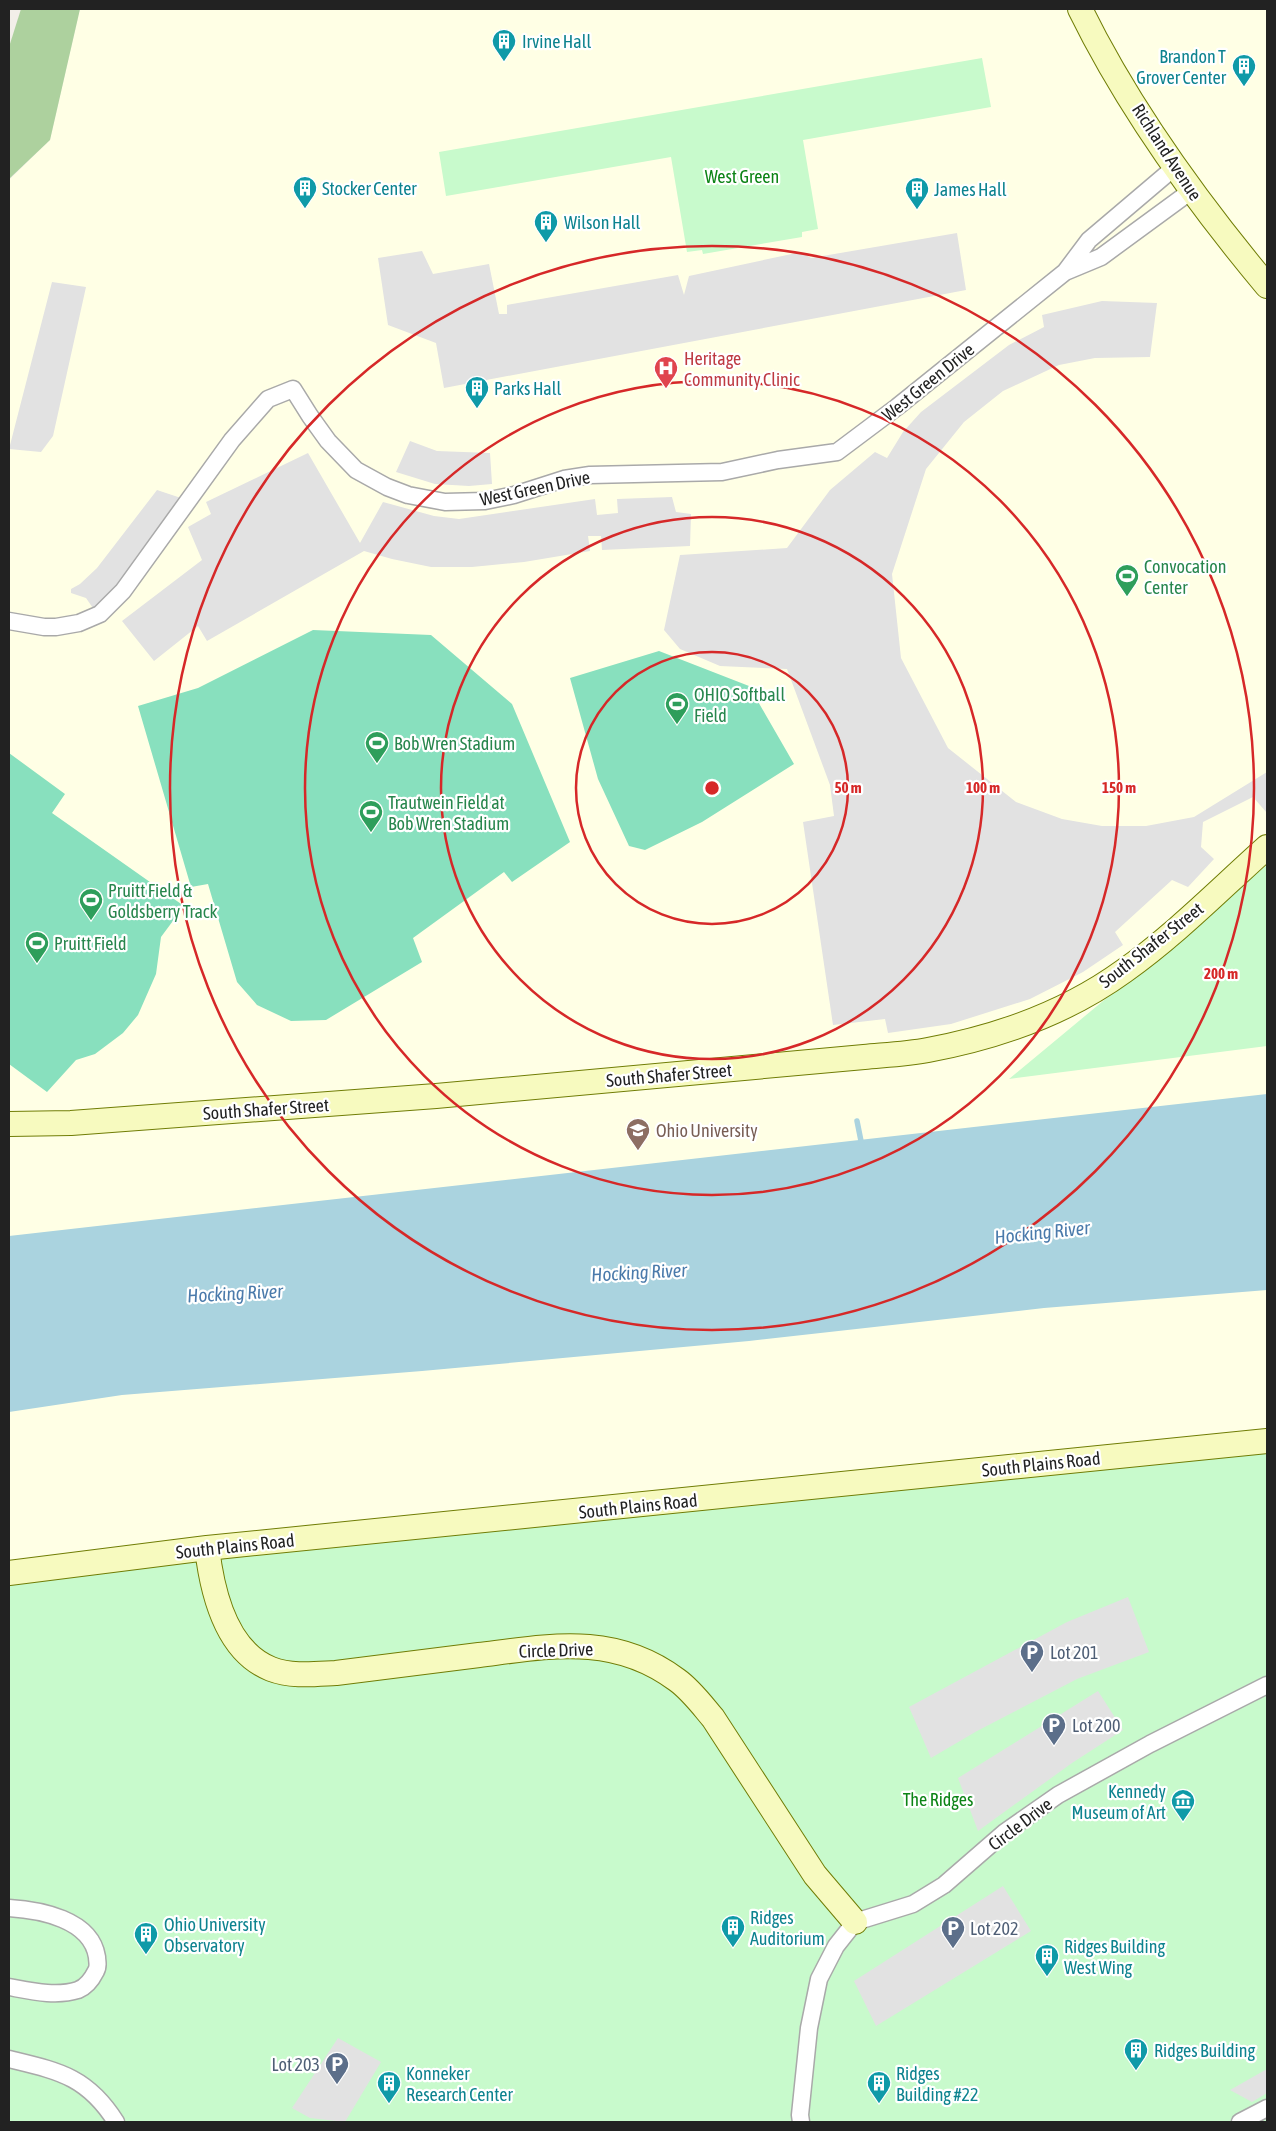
<svg xmlns="http://www.w3.org/2000/svg" width="1276" height="2131" font-family="'Asap Condensed',sans-serif">
<style>
.education{fill:#ffffe5}
.forest{fill:#add19e}
.park{fill:#c8facc}
.pitch{fill:#88e0be}
.parking{fill:#e2e2e2}
.water{fill:#aad3df}
.lines{fill:none;stroke-linecap:round;stroke-linejoin:round}
.stream{stroke:#aad3df;stroke-width:5.5}
.street-casing{stroke:#a9a9a9;stroke-width:19}
.secondary-casing{stroke:#707d05;stroke-width:26}
.street{stroke:#fff;stroke-width:16}
.secondary{stroke:#f7fabf;stroke-width:24}
.ring{fill:none;stroke:#d62828;stroke-width:2.5}
.labels{text-anchor:middle;dominant-baseline:central;stroke-width:4.5;stroke-linejoin:round;paint-order:stroke}
.culture-label{font-size:18px;fill:#0d838f;stroke:#fff;text-anchor:start}
.street-label{font-size:18px;fill:#222;stroke:#fff}
.park-label{font-size:18px;fill:#0c8416;stroke:#fff}
.health-label{font-size:18px;fill:#be3a42;stroke:#fff;text-anchor:start}
.leisure-label{font-size:18px;fill:#27864d;stroke:#fff;text-anchor:start}
.education-label{font-size:18px;fill:#785e54;stroke:#fff;text-anchor:start}
.service-label{font-size:18px;fill:#4e5e75;stroke:#fff;text-anchor:start}
.water-label{font-size:19px;font-style:italic;fill:#4a7aab;stroke:#fff}
.centre{fill:#d62828;stroke:#fff;stroke-width:2.5}
.ring-label{font-size:15px;text-anchor:middle;font-weight:bold;fill:#d62828;stroke:#fff;stroke-width:4.5;stroke-linejoin:round;paint-order:stroke}
</style>
<rect width="100%" height="100%" fill="#f2efe9"/>
<!-- education -->
<path class="education" d="M80 9H1267V2122H9V180L50 140Z"/>
<!-- forest -->
<path class="forest" d="M21 9H80L50 140 9 179V47Z"/>
<!-- park -->
<path class="park" d="M982 58 991 107 803 140 818 229 802 232V237L703 254 702 250 687 252 671 157 446 196 439 152Z
M1267 865V1046L1009 1079Z
M1267 1441V2122H9V1573Z"/>
<!-- pitch -->
<path class="pitch" d="M313 630 431 635 512 704 570 842 512 882 504 872 413 938 422 962 326 1020 291 1021 257 1005 237 982 208 884 191 887 138 706 198 688Z
M659 651 749 686 794 764 702 822 645 850 629 846 598 779 570 678Z
M9 753 65 794 52 813 184 906 161 937 156 974 138 1015 123 1033 95 1054 76 1060 47 1092 9 1064Z"/>
<!-- parking -->
<path class="parking" d="M957 233 966 290 444 388 436 343 388 325 378 258 422 251 433 274 489 264 499 314H507V305L678 275 684 295 689 276 801 252 811 258Z
M52 282 86 287 53 436 41 452 9 449Z
M1102 301 1157 303 1150 357 1095 358 1059 365 1003 391 964 422 926 469 892 574 901 658 948 748 1016 802 1062 819 1102 826H1146L1194 817 1267 772V813L1253 797 1203 822 1201 847 1214 859 1188 887 1172 880 1115 932 1123 945 1083 972 1030 999 951 1024 888 1033 885 1019 833 1025 803 822 834 816 830 785 787 669 720 666 680 649 664 630 680 555 787 548 830 490 875 452 887 458 903 432 921 412 1009 345 1044 327 1042 315Z
M410 441 437 451 490 453 492 484 469 486 435 484 396 472Z
M308 453 360 543 383 502 434 516 459 519 595 499 597 515 618 513 617 499 672 497 676 512 691 514 690 546 602 550 601 536H588L590 551 524 562 472 567H431L392 559 364 551 207 641 198 626 154 661 122 621 202 560 188 527 211 514 206 502Z
M157 490 184 499 120 589 95 611 86 598 71 593V589L80 584 97 568Z
M1128 1597 1149 1652 1077 1679 977 1731 931 1758 909 1707 1067 1622Z
M1098 1691 1123 1730 1072 1763 978 1831 958 1778Z
M1003 1886 1031 1931 876 2026 854 1981Z
M338 2038 381 2062 345 2122 310 2118 292 2108Z
M1267 2069V2093L1252 2102 1230 2090Z"/>
<!-- water -->
<path class="water" d="M1267 1094V1290L1044 1308 749 1341 422 1371 122 1395 9 1412V1236Z"/>
<g class="lines">
<!-- stream -->
<path class="stream" d="M857 1121 862 1146"/>
<!-- street casing -->
<g class="street-casing">
<path id="street" d="M1065 272 1101 257 1191 191
M9 621 44 627H56L79 623 100 614 123 591 232 440 268 399 293 389 310 416 328 441 356 470 387 487 408 495 445 502 485 501 514 495 564 479 590 475 722 472 778 460 837 452 897 407 1065 272 1089 240 1175 167
M9 1908C40 1910 91 1919 97 1957 97 1962 99 1966 96 1971 92 1979 86 1987 78 1990 56 1997 31 1991 9 1987
M9 2059C58 2071 87 2076 116 2122
M801 2122 800 2115 809 2028 819 1979 836 1946 855 1922 913 1904 944 1885 1005 1832 1058 1795 1150 1744 1267 1685
M1240 2122 1267 2108"/>
</g>
<!-- secondary casing -->
<g class="secondary-casing">
<path id="secondary" d="M1080 9C1129 109 1196 201 1267 286
M9 1124 71 1123 436 1096 864 1057C885 1055 907 1054 928 1050 998 1037 1066 1013 1124 971 1175 935 1220 889 1267 847
M207 1548C212 1591 226 1651 271 1669 292 1677 315 1674 336 1673 384 1667 432 1661 479 1655 551 1646 614 1633 677 1680 691 1690 702 1705 713 1718L815 1875 855 1922
M9 1573 207 1548 1267 1441"/>
</g>
<!-- street -->
<use href="#street" class="street"/>
<!-- secondary -->
<use href="#secondary" class="secondary"/>
</g>
<!-- distance rings -->
<g class="ring">
<circle cx="712" cy="788" r="136"/>
<circle cx="712" cy="788" r="271"/>
<circle cx="712" cy="788" r="407"/>
<circle cx="712" cy="788" r="542"/>
</g>
<!-- icons -->
<defs>
<g id="building-pin" transform="scale(1.25)"><path d="M0 17L-7.5 6A9.5 9.5 0 1 1 7.5 6Z" fill="#0f9aa8" stroke="#fff"/><path d="M-4-6H4V6H1V3H-1V6H-4ZM-2.5-4.3h1.7v1.8h-1.7ZM.8-4.3h1.7v1.8H.8ZM-2.5-1h1.7V.8h-1.7ZM.8-1h1.7V.8H.8Z" fill="#fff"/></g>
<g id="hospital-pin" transform="scale(1.25)"><path d="M0 17L-7.5 6A9.5 9.5 0 1 1 7.5 6Z" fill="#e0444e" stroke="#fff"/><path d="M-5-5h3v3.5h4V-5h3V5h-3V1.5h-4V5h-3Z" fill="#fff"/></g>
<g id="stadium-pin" transform="scale(1.25)"><path d="M0 17L-7.5 6A9.5 9.5 0 1 1 7.5 6Z" fill="#2e9e5b" stroke="#fff"/><path d="M0-5a6.5 5 0 1 0 0 10a6.5 5 0 1 0 0-10ZM-3.5-1.8h7v3.6h-7Z" fill="#fff"/></g>
<g id="university-pin" transform="scale(1.25)"><path d="M0 17L-7.5 6A9.5 9.5 0 1 1 7.5 6Z" fill="#8d6e63" stroke="#fff"/><path d="M0-5L7-2L0 1L-7-2ZM-4 1L0 2.5L4 1V4Q0 6-4 4Z" fill="#fff"/></g>
<g id="parking-pin" transform="scale(1.25)"><path d="M0 17L-7.5 6A9.5 9.5 0 1 1 7.5 6Z" fill="#5c6f8a" stroke="#fff"/><path d="M-3.5-5.5H1a3.5 3.5 0 0 1 0 7H-1V5.5H-3.5ZM-1-3.4V-.6H.8a1.4 1.4 0 0 0 0-2.8Z" fill="#fff"/></g>
<g id="museum-pin" transform="scale(1.25)"><path d="M0 17L-7.5 6A9.5 9.5 0 1 1 7.5 6Z" fill="#0f9aa8" stroke="#fff"/><path d="M0-6L6-3V-2H-6V-3ZM-5-1h2V3h-2ZM-1-1h2V3h-2ZM3-1h2V3H3ZM-6 4H6V6H-6Z" fill="#fff"/></g>
</defs>
<g fill-rule="evenodd">
<use href="#building-pin" x="504" y="41"/>
<use href="#building-pin" x="1244" y="66"/>
<use href="#building-pin" x="305" y="188"/>
<use href="#building-pin" x="917" y="189"/>
<use href="#building-pin" x="546" y="222"/>
<use href="#hospital-pin" x="666" y="368"/>
<use href="#building-pin" x="477" y="388"/>
<use href="#stadium-pin" x="1127" y="576"/>
<use href="#stadium-pin" x="677" y="704"/>
<use href="#stadium-pin" x="377" y="743"/>
<use href="#stadium-pin" x="371" y="812"/>
<use href="#stadium-pin" x="91" y="900"/>
<use href="#stadium-pin" x="37" y="943"/>
<use href="#university-pin" x="638" y="1130"/>
<use href="#parking-pin" x="1032" y="1652"/>
<use href="#parking-pin" x="1054" y="1725"/>
<use href="#museum-pin" x="1183" y="1801"/>
<use href="#building-pin" x="733" y="1927"/>
<use href="#parking-pin" x="953" y="1928"/>
<use href="#building-pin" x="146" y="1934"/>
<use href="#building-pin" x="1047" y="1956"/>
<use href="#building-pin" x="1136" y="2050"/>
<use href="#parking-pin" x="337" y="2064"/>
<use href="#building-pin" x="389" y="2083"/>
<use href="#building-pin" x="879" y="2083"/>
</g>
<g class="labels">
<!-- culture labels -->
<g class="culture-label">
<text x="522" y="41">Irvine Hall</text>
<text x="1226" y="56" text-anchor="end">Brandon T<tspan x="1226" dy="21">Grover Center</tspan></text>
<text x="322" y="188">Stocker Center</text>
<text x="934" y="189">James Hall</text>
<text x="564" y="222">Wilson Hall</text>
<text x="494" y="388">Parks Hall</text>
<text x="1166" y="1791" text-anchor="end">Kennedy<tspan x="1166" dy="21">Museum of Art</tspan></text>
<text x="750" y="1917">Ridges<tspan x="750" dy="21">Auditorium</tspan></text>
<text x="164" y="1924">Ohio University<tspan x="164" dy="21">Observatory</tspan></text>
<text x="1064" y="1946">Ridges Building<tspan x="1064" dy="21">West Wing</tspan></text>
<text x="1154" y="2050">Ridges Building</text>
<text x="406" y="2073">Konneker<tspan x="406" dy="21">Research Center</tspan></text>
<text x="896" y="2073">Ridges<tspan x="896" dy="21">Building #22</tspan></text>
</g>
<!-- street labels -->
<g class="street-label">
<text transform="translate(1167 152) rotate(57)">Richland Avenue</text>
<text transform="translate(928 382) rotate(-39)">West Green Drive</text>
<text transform="translate(535 488) rotate(-12)">West Green Drive</text>
<text transform="translate(1151 945) rotate(-38)">South Shafer Street</text>
<text transform="translate(669 1075) rotate(-5)">South Shafer Street</text>
<text transform="translate(266 1109) rotate(-4)">South Shafer Street</text>
<text transform="translate(1041 1464) rotate(-6)">South Plains Road</text>
<text transform="translate(638 1506) rotate(-6)">South Plains Road</text>
<text transform="translate(235 1546) rotate(-6)">South Plains Road</text>
<text transform="translate(556 1650) rotate(-2)">Circle Drive</text>
<text transform="translate(1020 1824) rotate(-37)">Circle Drive</text>
</g>
<!-- park labels -->
<g class="park-label">
<text x="742" y="176">West Green</text>
<text x="938" y="1799">The Ridges</text>
</g>
<!-- health labels -->
<g class="health-label">
<text x="684" y="358">Heritage<tspan x="684" dy="21">Community Clinic</tspan></text>
</g>
<!-- leisure labels -->
<g class="leisure-label">
<text x="1144" y="566">Convocation<tspan x="1144" dy="21">Center</tspan></text>
<text x="694" y="694">OHIO Softball<tspan x="694" dy="21">Field</tspan></text>
<text x="394" y="743">Bob Wren Stadium</text>
<text x="388" y="802">Trautwein Field at<tspan x="388" dy="21">Bob Wren Stadium</tspan></text>
<text x="108" y="890">Pruitt Field &amp;<tspan x="108" dy="21">Goldsberry Track</tspan></text>
<text x="54" y="943">Pruitt Field</text>
</g>
<!-- education labels -->
<g class="education-label">
<text x="656" y="1130">Ohio University</text>
</g>
<!-- service labels -->
<g class="service-label">
<text x="1050" y="1652">Lot 201</text>
<text x="1072" y="1725">Lot 200</text>
<text x="970" y="1928">Lot 202</text>
<text x="320" y="2064" text-anchor="end">Lot 203</text>
</g>
<!-- water labels -->
<g class="water-label">
<text transform="translate(1042 1232) rotate(-6)">Hocking River</text>
<text transform="translate(639 1272) rotate(-3)">Hocking River</text>
<text transform="translate(235 1293) rotate(-3)">Hocking River</text>
</g>
</g>
<circle cx="712" cy="788" r="8" class="centre"/>
<g class="ring-label">
<text x="848" y="793">50 m</text>
<text x="983" y="793">100 m</text>
<text x="1119" y="793">150 m</text>
<text x="1221" y="979">200 m</text>
</g>
<!-- border -->
<rect width="1276" height="2131" fill="none" stroke="#222222" stroke-width="20"/>
</svg>
